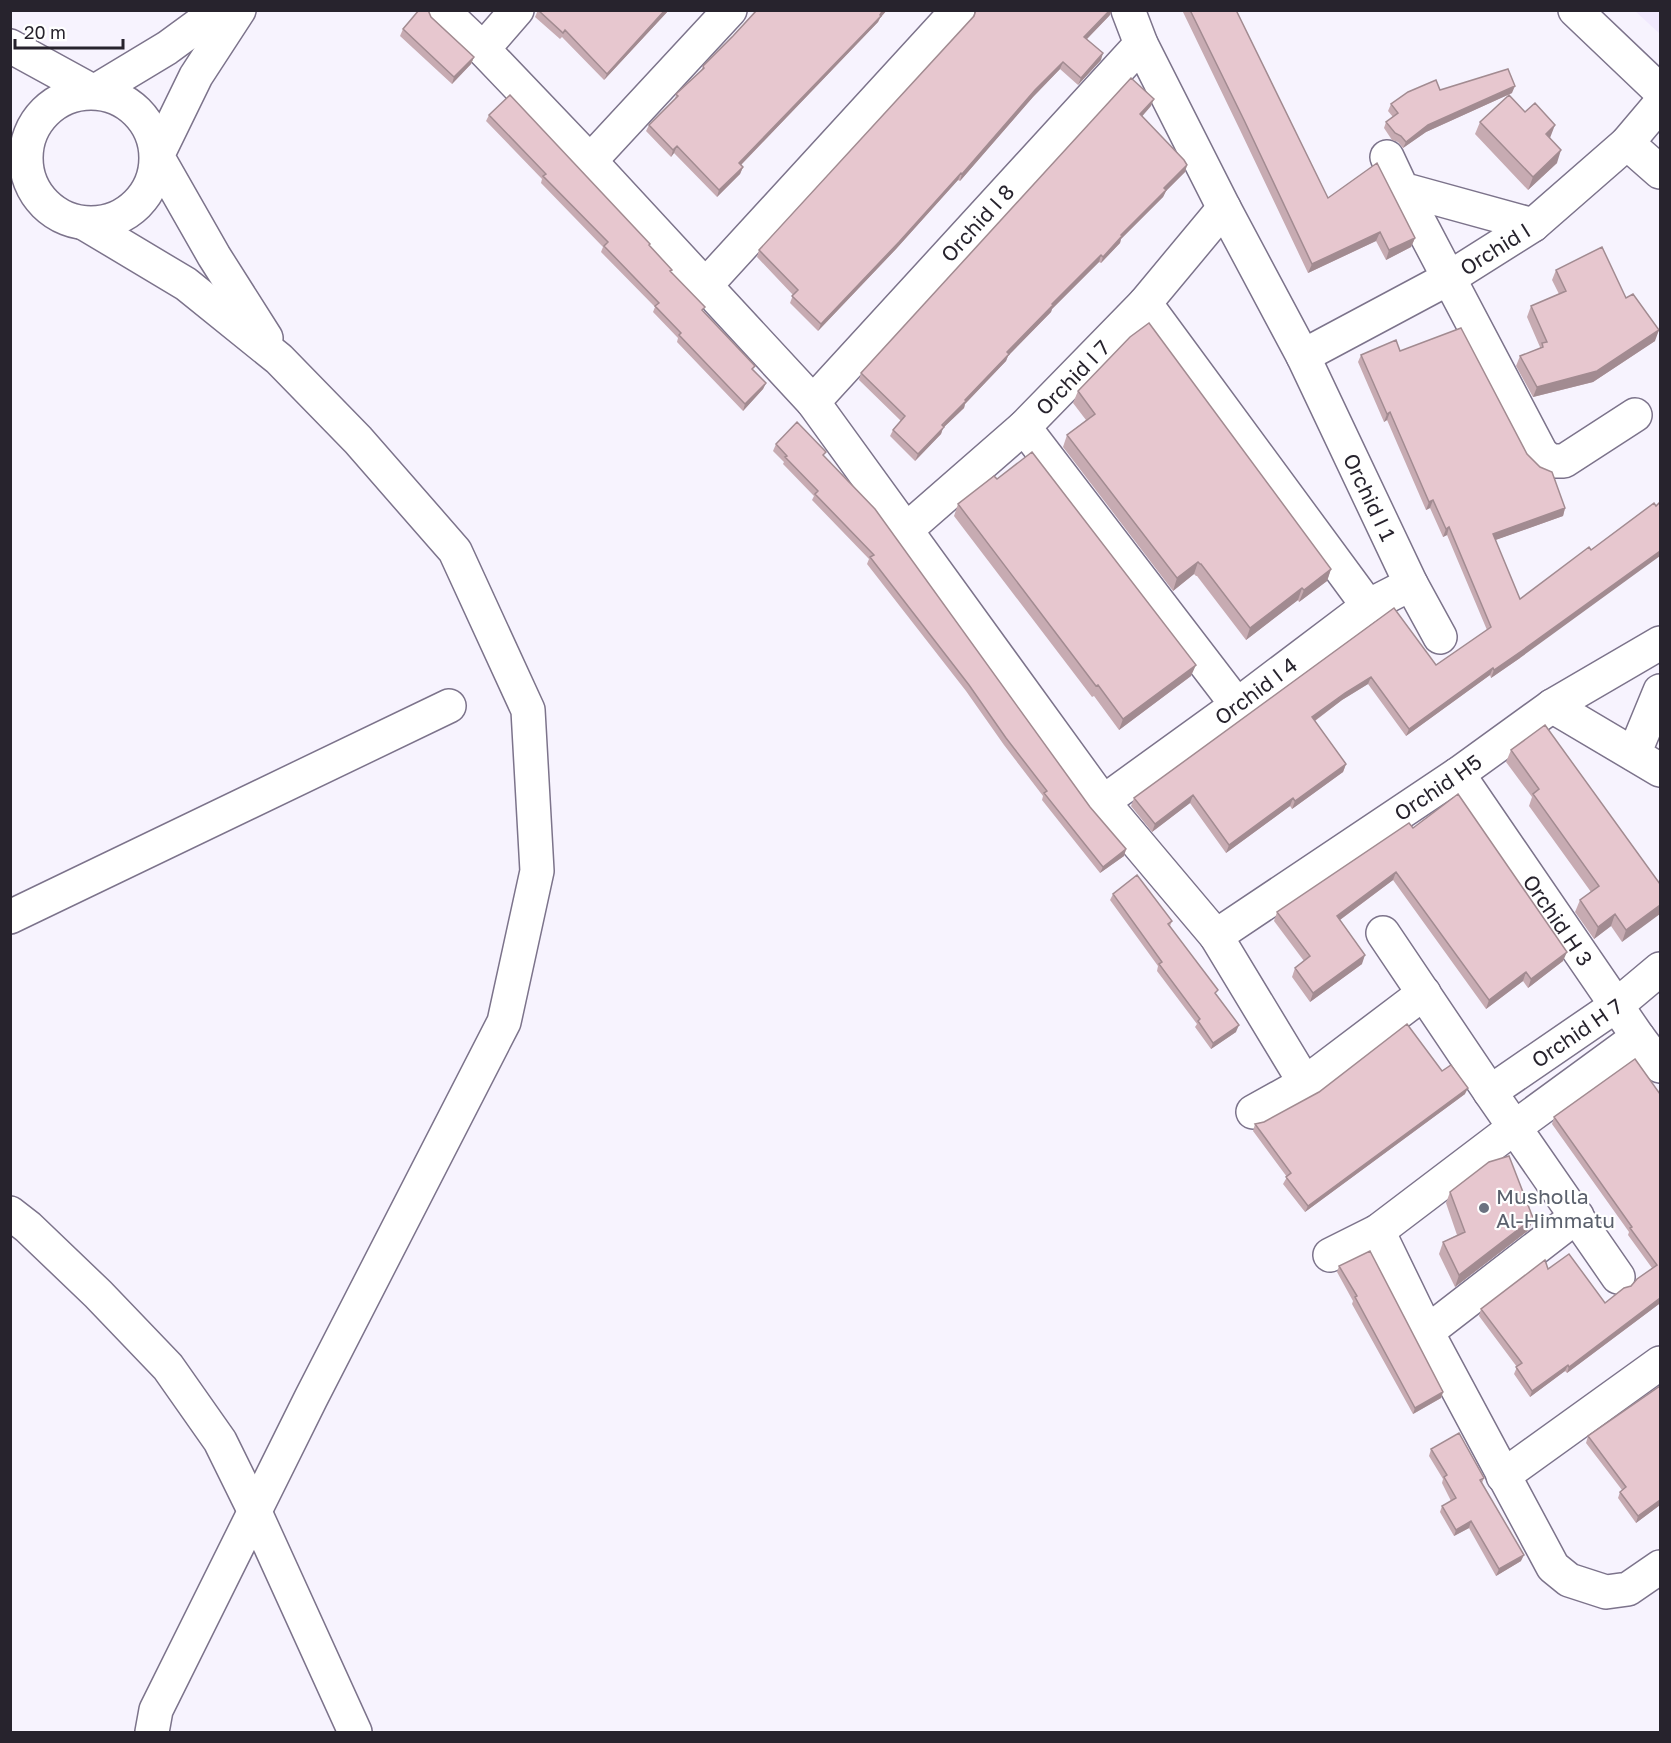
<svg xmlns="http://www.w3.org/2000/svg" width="1671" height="1743" font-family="'Golos Text',sans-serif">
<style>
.built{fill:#f1e9fe}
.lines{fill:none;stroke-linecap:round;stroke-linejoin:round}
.minor-casing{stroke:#7c738b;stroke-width:36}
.minor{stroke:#fff;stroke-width:33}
.wall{fill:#c7abb2}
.shaded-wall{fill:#a28b91}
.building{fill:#e7c7cf;stroke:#a28b91;stroke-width:1.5}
.worship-dot{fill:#6b7280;stroke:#fff;stroke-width:2}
.labels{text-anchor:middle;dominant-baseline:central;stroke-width:4.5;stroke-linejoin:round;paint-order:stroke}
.street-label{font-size:21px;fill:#27232d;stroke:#fff}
.worship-label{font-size:21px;fill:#5b616d;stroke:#fff;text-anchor:start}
</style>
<rect width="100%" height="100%" fill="#f7f3fe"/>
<!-- built -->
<path class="built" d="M1635 11H1660V34Z"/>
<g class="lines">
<!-- minor casing -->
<g class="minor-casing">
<g id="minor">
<path d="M239 10 196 76 157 156 214 256 266 338"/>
<path d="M442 10 483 49 590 161 813 402 1103 802 1216 936 1305 1083"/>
<path id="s1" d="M1128 10 1141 44 1224 208 1303 356 1411 584 1440 637"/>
<path d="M1575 10 1660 91"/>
<path d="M10 46 94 92 167 48 219 10"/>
<path d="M483 49 517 10"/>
<circle cx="91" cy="158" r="65"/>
<path d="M1627 143 1660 172"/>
<path d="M1387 157 1402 189 1533 225"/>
<path d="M590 161 730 10"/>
<path d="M1402 189 1541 453 1550 461H1564L1635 415"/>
<path d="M84 223 186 284 279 359 358 440 455 551 528 710 537 871 504 1022 311 1398 156 1710 152 1732"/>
<path d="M705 286 958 10"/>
<path d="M1145 303 1368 606"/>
<path id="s2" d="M1303 356 1449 278 1533 225 1627 143 1660 104"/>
<path id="s3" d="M813 402 1141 44"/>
<path d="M1024 427 1237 705"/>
<path id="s4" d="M906 530 1024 427 1145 303 1224 208"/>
<path d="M1552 706 1660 770"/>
<path d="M1634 754 1660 691"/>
<path id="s5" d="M1458 774 1638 1037 1660 1066"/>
<path id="s6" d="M1103 802 1237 705 1368 606 1411 584"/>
<path d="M10 917 449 706"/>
<path d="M1383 933 1490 1092 1618 1277"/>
<path id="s7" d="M1216 936 1458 774 1552 706 1660 643"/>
<path id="s8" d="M1490 1092 1617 1005 1660 969"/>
<path d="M1253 1112 1305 1083 1424 993"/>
<path d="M10 1213 28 1227 98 1294 168 1367 220 1441 254 1510 355 1732"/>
<path d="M1378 1231 1427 1332 1553 1567 1569 1580 1606 1592 1628 1589 1660 1567"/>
<path d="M1330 1255 1378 1231 1515 1127 1638 1037"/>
<path d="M1427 1332 1577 1216"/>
<path d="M1503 1476 1660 1363"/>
</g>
</g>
<!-- minor -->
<use href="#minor" class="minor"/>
</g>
<!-- wall -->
<path class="wall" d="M538 10H669L604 80 562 37 560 39 535 17Z
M756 10H887L880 18 878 22 741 165 743 167 740 174 717 197 674 153 671 157 646 131 649 125 675 100 676 94 701 71 703 66 733 36Z
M1182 10H1236L1328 198 1415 238 1411 247 1386 260 1376 241 1308 273 1240 130Z
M1110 15 1087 39 1101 60 1078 85 1060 69 1033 97 960 181 958 180 896 249 818 331 790 303 793 295 757 257 759 250Z
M431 17 474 57 471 64 452 84 400 36 403 29Z
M1440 90 1512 93 1426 132 1403 148 1398 142 1392 140 1384 128 1386 122 1393 117 1388 111 1391 104Z
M1151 106 1142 116 1187 165 1185 172 1166 191 1163 197 1121 239 1120 243 1101 263 1099 262 1052 309 1051 312 1008 356 1006 361 965 404 964 408 943 428 941 434 915 461 890 436 893 430 901 421 859 380 861 373Z
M1525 112 1550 138 1557 163 1528 190 1475 134 1480 122Z
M489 115 650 244 649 246 703 311 754 370 766 383 763 389 743 411 677 342 678 338 653 312 655 307 601 252 603 247 541 183 542 179 486 121Z
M1556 270 1626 298 1655 341 1593 382 1533 397 1516 366 1520 356 1540 348V347L1527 317 1531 306 1559 294 1552 280Z
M1400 351 1527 454 1565 508 1563 516 1495 540 1520 658 1491 678 1490 675 1406 736 1368 684 1342 700 1315 721 1346 764 1343 772 1292 809 1290 806 1226 853 1190 803 1152 832 1131 806 1134 798 1394 608 1436 665 1487 630 1447 535 1443 537 1430 508 1426 510 1387 420 1384 422 1358 362 1361 355Z
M1078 391 1331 569 1327 581 1299 602 1298 600 1246 640 1197 576H1196L1194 574 1173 591 1063 447 1067 435 1086 420 1073 403Z
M776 444 824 456 1090 807 1126 849 1124 856 1100 873 1042 800 1043 796 1004 745 966 691 867 564 869 559 812 500 814 496 783 464 784 462 773 451Z
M958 504 1191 676 1119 730 1094 696 1092 697 954 516Z
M1511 750 1660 884 1622 942 1611 926 1594 939 1575 912 1580 900 1591 892 1529 806 1532 797 1506 762Z
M1413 828 1563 961 1528 988 1523 981 1486 1009 1393 880 1340 920 1362 964 1310 1002 1292 977 1295 968 1304 961 1274 921 1277 912Z
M1113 894 1172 921 1170 926 1216 995 1236 1032 1211 1049 1195 1027 1197 1024 1157 971 1158 966 1110 900Z
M1442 1071 1465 1094 1305 1212 1283 1184 1287 1177 1253 1131 1255 1124Z
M1660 1094V1305L1659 1304 1567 1373 1565 1371 1530 1397 1514 1374 1517 1367 1479 1316 1481 1309 1548 1269 1605 1303 1631 1286 1652 1268 1628 1235 1629 1232 1552 1124 1554 1117Z
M1450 1192 1529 1230 1455 1287 1439 1254 1443 1242 1457 1235 1446 1203Z
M1339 1266 1443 1392 1441 1398 1413 1414 1352 1304 1353 1301 1337 1272Z
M1588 1436 1660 1505 1636 1523 1618 1498 1620 1492 1622 1490 1586 1443Z
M1431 1449 1484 1478 1482 1483 1521 1561 1496 1576 1469 1528 1454 1536 1440 1512 1442 1506 1451 1501 1442 1483 1443 1479 1429 1456Z"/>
<!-- shaded-wall -->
<path class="shaded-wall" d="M665 10H669L604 80 607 74Z
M883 10H887L880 18 878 22 736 170 739 163Z
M1110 10H1112L1110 15 1082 44 1084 37Z
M1103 53 1101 60 1078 85 1081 78Z
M474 57 471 64 452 84 454 77Z
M1063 62 1060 69 1033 97 960 181 962 174 1035 90Z
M1515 86 1512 93 1426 132 1403 148 1406 142 1428 125Z
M1154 99 1151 106 1138 121 1140 114Z
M1555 125 1550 138 1546 134Z
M677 146 674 153 671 157 673 150Z
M1561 150 1557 163 1528 190 1533 177Z
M1187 165 1185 172 1166 191 1163 197 1121 239 1120 243 1101 263 1103 257 1121 235 1164 188Z
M743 167 740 174 717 197 719 190Z
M961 173 958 180 896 249 818 331 821 324Z
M1380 232 1376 241 1308 273 1312 264Z
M1415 238 1411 247 1386 260 1389 250Z
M1101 255 1099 262 1052 309 1051 312 1008 356 1006 361 965 404 964 408 943 428 941 434 915 461 918 454 1007 352 1052 304Z
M1659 330 1655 341 1593 382 1533 397 1537 387Z
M766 383 763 389 743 411 745 404Z
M1390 412 1387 420 1384 422 1387 414Z
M1433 500 1430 508 1426 510 1429 502Z
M1565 508 1563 516 1490 542 1493 534Z
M1449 527 1447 535 1443 537 1446 529Z
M1660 551V556L1520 658 1491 678 1494 670Z
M1198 562 1194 574 1173 591 1177 578Z
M1331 569 1327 581 1299 602 1304 590Z
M1302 588 1298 600 1246 640 1250 628Z
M1196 665 1191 676 1119 730 1123 719Z
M1493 668 1490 675 1406 736 1409 729Z
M1371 677 1368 684 1342 700 1309 725 1312 717 1345 693Z
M1346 764 1343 772 1292 809 1295 801Z
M1193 795 1190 803 1152 832 1155 824Z
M1293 798 1290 806 1226 853 1229 845Z
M1126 849 1124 856 1100 873 1103 867Z
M1396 872 1393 880 1333 925 1337 916Z
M1660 905V914L1622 942 1626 930Z
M1615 914 1611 926 1594 939 1598 927Z
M1567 952 1563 961 1528 988 1531 979Z
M1365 955 1362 964 1310 1002 1313 993Z
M1526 972 1523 981 1486 1009 1489 1000Z
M1239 1025 1236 1032 1211 1049 1213 1043Z
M1468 1088 1465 1094 1305 1212 1308 1206Z
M1533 1218 1529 1230 1455 1287 1459 1275Z
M1660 1298 1659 1304 1567 1373 1569 1367Z
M1568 1365 1565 1371 1530 1397 1532 1391Z
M1443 1392 1441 1398 1413 1414 1415 1408Z
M1660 1500V1505L1636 1523 1638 1516Z
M1471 1521 1469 1528 1454 1536 1456 1530Z
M1524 1555 1521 1561 1496 1576 1499 1569Z"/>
<!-- building -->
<path class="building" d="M419 10H428L431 17 474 57 454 77 403 29Z
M538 10H665L607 74 565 30 563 33Z
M757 10H883L880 15 881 16 739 163 743 167 719 190 677 146 673 150 649 125 678 96 676 94 704 68 703 66 733 36Z
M976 10H1110L1084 37 1103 53 1081 78 1063 62 1035 90 962 174 961 173 899 242 821 324 792 296 798 290 759 250 974 16Z
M1190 10H1236L1328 198 1377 163 1415 238 1389 250 1380 232 1312 264 1244 120Z
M1508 69 1515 86 1428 125 1406 142 1401 136 1395 133 1386 122 1398 113 1391 104 1408 92 1436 80 1440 90Z
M1131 78 1154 99 1140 114 1184 160 1187 165 1164 188 1166 190 1121 235 1122 236 1103 257 1101 255 1052 304 1053 305 1007 352 1009 354 965 400 966 401 942 425 944 427 918 454 893 430 905 416 861 373Z
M510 95 650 244 649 245 672 270 670 271 705 307 702 310 755 366 752 369 766 383 745 404 679 335 681 333 655 306 659 303 604 246 608 242 543 176 546 174 489 115Z
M1509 95 1525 112 1535 103 1555 125 1546 134 1561 150 1533 177 1480 122Z
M1602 247 1626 298 1633 294 1659 330 1597 371 1537 387 1520 356 1543 347 1542 343 1547 342 1531 306 1566 291 1556 270Z
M1149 323 1331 569 1304 590 1302 588 1250 628 1201 564H1200L1198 562 1177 578 1067 435 1095 414 1078 391 1130 337Z
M1461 328 1527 454 1540 467 1552 472 1565 508 1493 534 1520 599 1589 547 1591 550 1654 503 1656 506 1660 502V551L1523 650 1494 670 1493 668 1409 729 1371 677 1345 693 1312 717 1346 764 1295 801 1293 798 1229 845 1193 795 1155 824 1134 798 1394 608 1436 665 1491 627 1449 527 1446 529 1433 500 1429 502 1390 412 1387 414 1361 355 1396 340 1400 351Z
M797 422 826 452 823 455 875 509 1090 807 1126 849 1103 867 1044 793 1047 791 1006 738 969 685 870 557 874 555 815 494 818 491 785 457 787 456 776 444Z
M1032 452 1196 665 1123 719 1098 685 1096 686 958 504 994 476 997 479Z
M1545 725 1660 884V905L1626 930 1615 914 1598 927 1580 900 1599 886 1533 794 1539 789 1511 750Z
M1458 794 1567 952 1531 979 1526 972 1489 1000 1396 872 1337 916 1365 955 1313 993 1295 968 1310 956 1277 912 1409 823 1413 828Z
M1137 875 1172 921 1168 924 1218 990 1215 993 1239 1025 1213 1043 1198 1021 1200 1019 1159 964 1162 962 1113 894Z
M1407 1024 1442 1071 1451 1065 1468 1088 1308 1206 1286 1177 1291 1173 1255 1124 1264 1122 1319 1092Z
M1635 1059 1660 1094V1298L1569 1367 1568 1365 1532 1391 1516 1367 1522 1363 1481 1309 1545 1260 1548 1269 1569 1254 1605 1303 1624 1288 1631 1286 1637 1279 1657 1265 1630 1228 1632 1227 1554 1117Z
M1509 1156 1533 1218 1459 1275 1443 1242 1465 1232 1450 1192 1489 1162Z
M1370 1251 1443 1392 1415 1408 1355 1297 1357 1296 1339 1266Z
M1660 1386V1500L1638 1516 1620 1492 1626 1487 1588 1436Z
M1459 1433 1484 1478 1480 1480 1524 1555 1499 1569 1471 1521 1456 1530 1442 1506 1456 1498 1444 1477 1447 1475 1431 1449Z"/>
<!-- markers -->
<circle class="worship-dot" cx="1484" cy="1208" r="6"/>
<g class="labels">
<!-- street labels -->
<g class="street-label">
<text stroke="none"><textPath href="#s3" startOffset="243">Orchid I 8</textPath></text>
<text stroke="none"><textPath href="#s2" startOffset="220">Orchid I</textPath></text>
<text stroke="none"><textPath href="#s4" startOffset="226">Orchid I 7</textPath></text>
<text stroke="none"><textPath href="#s1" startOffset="544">Orchid I 1</textPath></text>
<text stroke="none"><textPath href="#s6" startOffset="189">Orchid I 4</textPath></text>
<text stroke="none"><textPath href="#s7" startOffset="267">Orchid H5</textPath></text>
<text stroke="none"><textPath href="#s5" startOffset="177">Orchid H 3</textPath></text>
<text stroke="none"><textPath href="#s8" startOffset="105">Orchid H 7</textPath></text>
</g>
<!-- worship labels -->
<g class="worship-label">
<text x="1496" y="1196">Musholla<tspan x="1496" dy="24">Al-Himmatu</tspan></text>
</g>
</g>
<!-- border -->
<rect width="1671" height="1743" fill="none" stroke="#27232d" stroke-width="24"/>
<!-- scale -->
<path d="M15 39v9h108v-9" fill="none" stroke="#27232d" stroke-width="3"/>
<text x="24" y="39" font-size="18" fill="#27232d" stroke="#ffffff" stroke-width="4.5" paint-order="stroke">20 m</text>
</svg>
